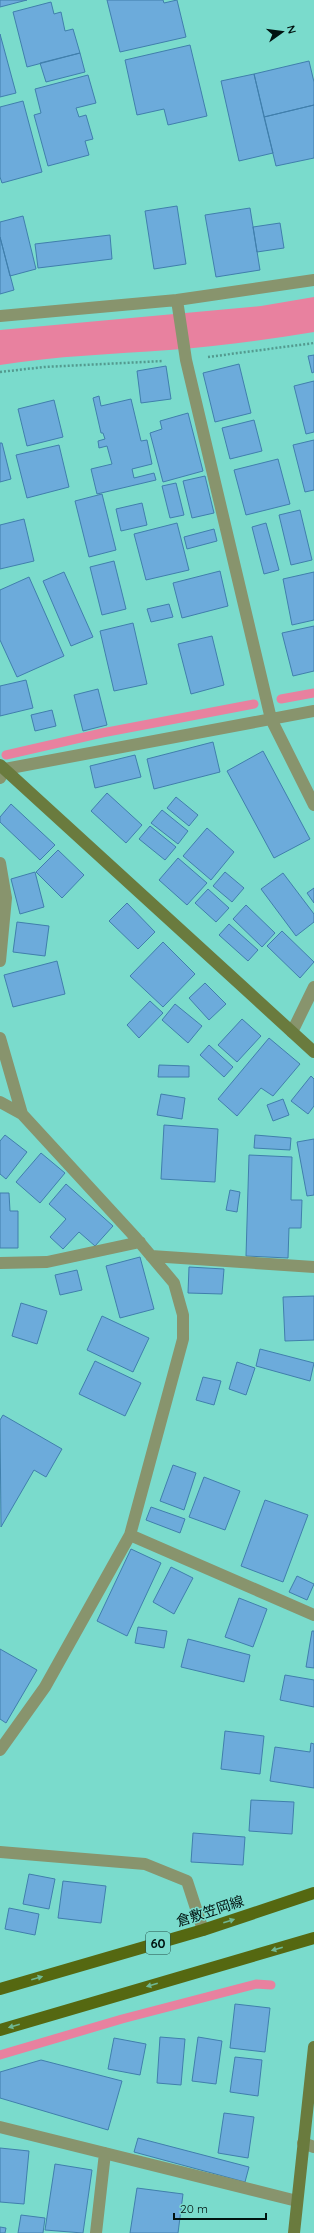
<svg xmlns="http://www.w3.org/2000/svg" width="314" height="2233" font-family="Quicksand,'Noto Sans JP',sans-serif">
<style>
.water{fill:#e8819f}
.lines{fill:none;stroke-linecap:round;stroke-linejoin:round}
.stream{stroke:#e8819f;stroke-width:9}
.building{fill:#6cabdb;stroke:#407fac}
.path{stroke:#539a8f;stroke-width:2.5;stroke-dasharray:2 2;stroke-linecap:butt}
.lane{stroke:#88946d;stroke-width:12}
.street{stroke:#88946d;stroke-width:12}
.secondary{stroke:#6a7b3e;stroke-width:12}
.primary{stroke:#556811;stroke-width:12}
.oneway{fill:#6fb894}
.labels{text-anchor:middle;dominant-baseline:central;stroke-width:3;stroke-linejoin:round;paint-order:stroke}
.shield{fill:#7adbcc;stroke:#254f48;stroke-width:1}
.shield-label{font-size:13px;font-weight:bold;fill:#011310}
.street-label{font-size:14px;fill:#011310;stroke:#7adbcc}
</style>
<rect width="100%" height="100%" fill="#7adbcc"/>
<!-- water -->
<path class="water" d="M314 297V332C266 340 218 346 169 350 113 354 56 356 0 365V330L261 306Z"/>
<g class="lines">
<!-- stream -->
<path class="stream" d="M281 699 314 693
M6 755 102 733 254 704
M0 2055 122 2019 256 1984 271 1985"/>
</g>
<!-- building -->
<path class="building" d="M0 0H27L0 7Z
M107 0H163L164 3 177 0 186 37 120 52Z
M51 2 54 14 61 12 65 31 73 29 80 53 27 67 13 12Z
M0 34 16 93 0 97Z
M190 45 207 116 168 125 164 109 137 115 125 60Z
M80 53 85 72 46 82 40 63Z
M309 61 314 82V105L264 117 254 74Z
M254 74 273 153 239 161 221 81Z
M88 75 96 103 76 108 79 117 86 115 93 139 85 141 89 155 48 166 34 115 41 113 35 89Z
M23 101 42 172 2 183 0 177V107Z
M314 105V158L276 166 264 117Z
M177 206 186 264 154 269 145 211Z
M250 208 260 270 216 277 205 215Z
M23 216 36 269 10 276 0 237V222Z
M280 223 284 248 257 252 253 227Z
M110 235 112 259 38 268 35 244Z
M0 237 14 290 0 294Z
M314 355V372L312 373 308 356Z
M239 364 251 413 215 422 203 373Z
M166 366 171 399 141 403 137 371Z
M314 381V432L306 434 294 386Z
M99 396 101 406 131 399 141 441 147 440 152 464 132 469 134 478 154 473 156 480 97 494 91 469 112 464 107 446 99 448 98 441 105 439 103 433H101L93 398Z
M54 400 63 437 27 446 18 409Z
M188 413 203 471 163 482 150 433 162 429 160 421Z
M254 420 262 451 230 459 222 428Z
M314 440V490L305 492 293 445Z
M0 443H2L11 479 0 482Z
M59 445 69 487 27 498 16 455Z
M278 459 290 504 246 515 234 470Z
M205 476 214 513 192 518 183 481Z
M176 483 184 515 170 518 162 486Z
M102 494 116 550 89 557 75 501Z
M142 503 147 525 121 531 116 509Z
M300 510 312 560 291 565 279 515Z
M24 519 34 561 0 569V525Z
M177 523 189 570 146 580 134 534Z
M266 523 279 570 264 574 252 527Z
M214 529 217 541 187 549 184 537Z
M114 561 126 609 102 615 90 567Z
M220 571 228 606 182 618 173 583Z
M64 572 93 637 71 646 43 581Z
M314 572V620L292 625 283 579Z
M29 577 64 656 17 677 0 640V590Z
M169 604 173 617 151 622 147 609Z
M133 623 147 684 114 691 100 631Z
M314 626V671L293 676 282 633Z
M212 636 224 685 191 694 178 644Z
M26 680 33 708 0 716V686Z
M98 689 107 725 83 731 74 695Z
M52 710 56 726 35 731 31 715Z
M213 742 220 772 154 789 147 759Z
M263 751 310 839 274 858 227 771Z
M135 755 141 777 95 788 90 766Z
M107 793 142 825 126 843 91 811Z
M176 797 198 815 189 826 167 808Z
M11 804 55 845 40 860 0 822V817Z
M162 810 188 831 178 844 151 823Z
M150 826 176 847 165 860 139 839Z
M207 828 234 852 211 880 183 856Z
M58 850 84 875 62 898 36 872Z
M178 858 207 883 187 905 159 880Z
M35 872 44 907 20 914 11 879Z
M225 872 244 888 232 902 213 886Z
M283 873 314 914V922L296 936 261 889Z
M314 888V903L307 893Z
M208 889 229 908 216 922 195 903Z
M127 903 155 932 138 949 109 921Z
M246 905 275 933 262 947 233 919Z
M17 922 49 926 45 956 13 952Z
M229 924 258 950 248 961 219 935Z
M282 931 314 962 300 978 267 946Z
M163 942 195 974 163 1007 130 976Z
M57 961 65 994 13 1007 4 975Z
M205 983 226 1004 209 1020 189 998Z
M150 1001 163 1013 139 1038 127 1025Z
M175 1004 202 1026 188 1043 162 1020Z
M242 1019 261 1036 237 1062 218 1045Z
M269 1038 300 1064 273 1096 261 1088 237 1116 218 1099Z
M209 1045 233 1067 224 1077 200 1055Z
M159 1065 189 1066V1077H158Z
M311 1076 314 1079V1106L308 1114 291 1101Z
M161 1094 185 1098 182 1119 157 1115Z
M283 1099 289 1115 273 1121 267 1105Z
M164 1125 218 1129 215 1182 161 1179Z
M5 1135 27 1152 6 1179 0 1174V1141Z
M255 1135 291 1138 290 1150 254 1148Z
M314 1139V1195L307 1196 297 1142Z
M41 1153 65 1173 40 1203 16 1182Z
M249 1155 292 1157 291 1200H302L301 1228H289L288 1258 246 1256Z
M66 1184 113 1226 95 1246 79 1232 63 1249 50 1237 66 1219 49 1204Z
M230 1190 240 1192 237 1212 226 1210Z
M0 1193H9L10 1211H18V1248H0Z
M140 1257 154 1309 120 1318 106 1266Z
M189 1267 224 1269 222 1294 188 1293Z
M77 1270 82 1290 60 1295 55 1275Z
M314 1296V1340L285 1341 283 1297Z
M21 1303 47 1311 37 1344 12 1336Z
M102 1316 149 1338 133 1372 87 1350Z
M260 1349 314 1363 310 1381 256 1366Z
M95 1361 141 1383 125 1416 79 1394Z
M237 1362 255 1368 246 1395 229 1389Z
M203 1377 221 1381 214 1405 196 1400Z
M3 1415 62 1449 46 1477 34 1470 1 1527 0 1420Z
M173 1465 196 1473 184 1510 160 1501Z
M204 1477 240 1491 225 1530 189 1517Z
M265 1500 308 1515 283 1582 241 1566Z
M151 1507 185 1519 180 1533 146 1520Z
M131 1549 161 1563 127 1636 97 1621Z
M171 1567 193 1578 174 1614 153 1602Z
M297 1576 314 1584 307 1600 289 1592Z
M239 1598 267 1609 253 1647 225 1637Z
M138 1627 167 1631 164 1648 135 1643Z
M312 1631H314V1668L306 1667Z
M188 1639 250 1655 244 1682 181 1667Z
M0 1649 37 1670 6 1723 0 1719Z
M285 1675 314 1680V1707L280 1700Z
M225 1731 264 1736 260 1774 221 1769Z
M311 1743 314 1744V1788L270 1781 275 1747 310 1752Z
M251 1800 294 1802 292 1834 249 1831Z
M193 1833 245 1837 243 1865 191 1862Z
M29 1874 55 1879 49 1909 23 1904Z
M63 1881 106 1886 101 1923 58 1918Z
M9 1908 39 1914 35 1935 5 1929Z
M235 2004 270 2008 265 2052 230 2048Z
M160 2037 185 2039 181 2085 157 2083Z
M198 2037 222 2041 216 2084 192 2081Z
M114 2038 146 2044 140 2075 108 2069Z
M235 2057 262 2060 258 2096 230 2092Z
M41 2060 122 2081 108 2130 0 2098V2072Z
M224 2113 254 2117 248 2158 218 2153Z
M138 2138 249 2167 245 2182 134 2152Z
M0 2148 29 2151 24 2204 0 2202Z
M55 2164 92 2170 83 2233 45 2230Z
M137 2188 183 2194 178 2233H130Z
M21 2215 45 2218 43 2233H18Z
M0 2227 6 2228 5 2233H0Z"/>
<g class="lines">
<!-- path -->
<path class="path" d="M208 357 314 343
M0 372 44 367 163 361"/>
<!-- lane -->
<path class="lane" d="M292 1032 314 987"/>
<!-- street -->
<path class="street" d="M177 300 186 360 271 719 314 805
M0 316 177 300 314 280
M0 778 5 769 314 711
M0 863 6 898 0 961
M0 1038 22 1114
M0 1102 22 1114 136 1238 174 1283 183 1315V1339L130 1535 45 1687 0 1750
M151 1256 314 1267
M0 1263 47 1262 140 1242
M130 1535 314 1615
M0 1852 145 1864 187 1881 203 1930
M0 2127 297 2201
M303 2143 314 2147
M96 2233 105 2153"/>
<!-- secondary -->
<path class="secondary" d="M0 765 314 1052
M294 2233 314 2047"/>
<!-- primary -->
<path class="primary" d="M0 1989 203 1930 314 1893
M0 2030 314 1938"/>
</g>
<!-- one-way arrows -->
<defs><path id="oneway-solid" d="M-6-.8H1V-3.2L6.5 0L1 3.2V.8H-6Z"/></defs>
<g class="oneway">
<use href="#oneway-solid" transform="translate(229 1921) rotate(-18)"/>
<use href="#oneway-solid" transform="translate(277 1949) rotate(164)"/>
<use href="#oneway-solid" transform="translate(37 1978) rotate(-16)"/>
<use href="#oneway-solid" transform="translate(152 1985) rotate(164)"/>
<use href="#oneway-solid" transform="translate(14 2026) rotate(164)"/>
</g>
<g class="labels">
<!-- shield labels -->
<rect class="shield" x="146" y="1932" width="24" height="22" rx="3"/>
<g class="shield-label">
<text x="158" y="1943">60</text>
</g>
<!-- street labels -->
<g class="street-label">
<text transform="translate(210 1911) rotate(-18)">倉敷笠岡線</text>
</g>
</g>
<!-- north arrow -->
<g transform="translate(282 32) rotate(76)" stroke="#7adbcc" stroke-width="3" paint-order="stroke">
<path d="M0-3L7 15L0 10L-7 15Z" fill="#011310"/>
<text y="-6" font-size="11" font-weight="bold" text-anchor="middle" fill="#011310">N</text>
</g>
<!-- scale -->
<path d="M174 2213v6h92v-6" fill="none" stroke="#011310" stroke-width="2"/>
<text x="180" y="2213" font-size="12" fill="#011310" stroke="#7adbcc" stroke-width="3" paint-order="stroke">20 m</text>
</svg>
